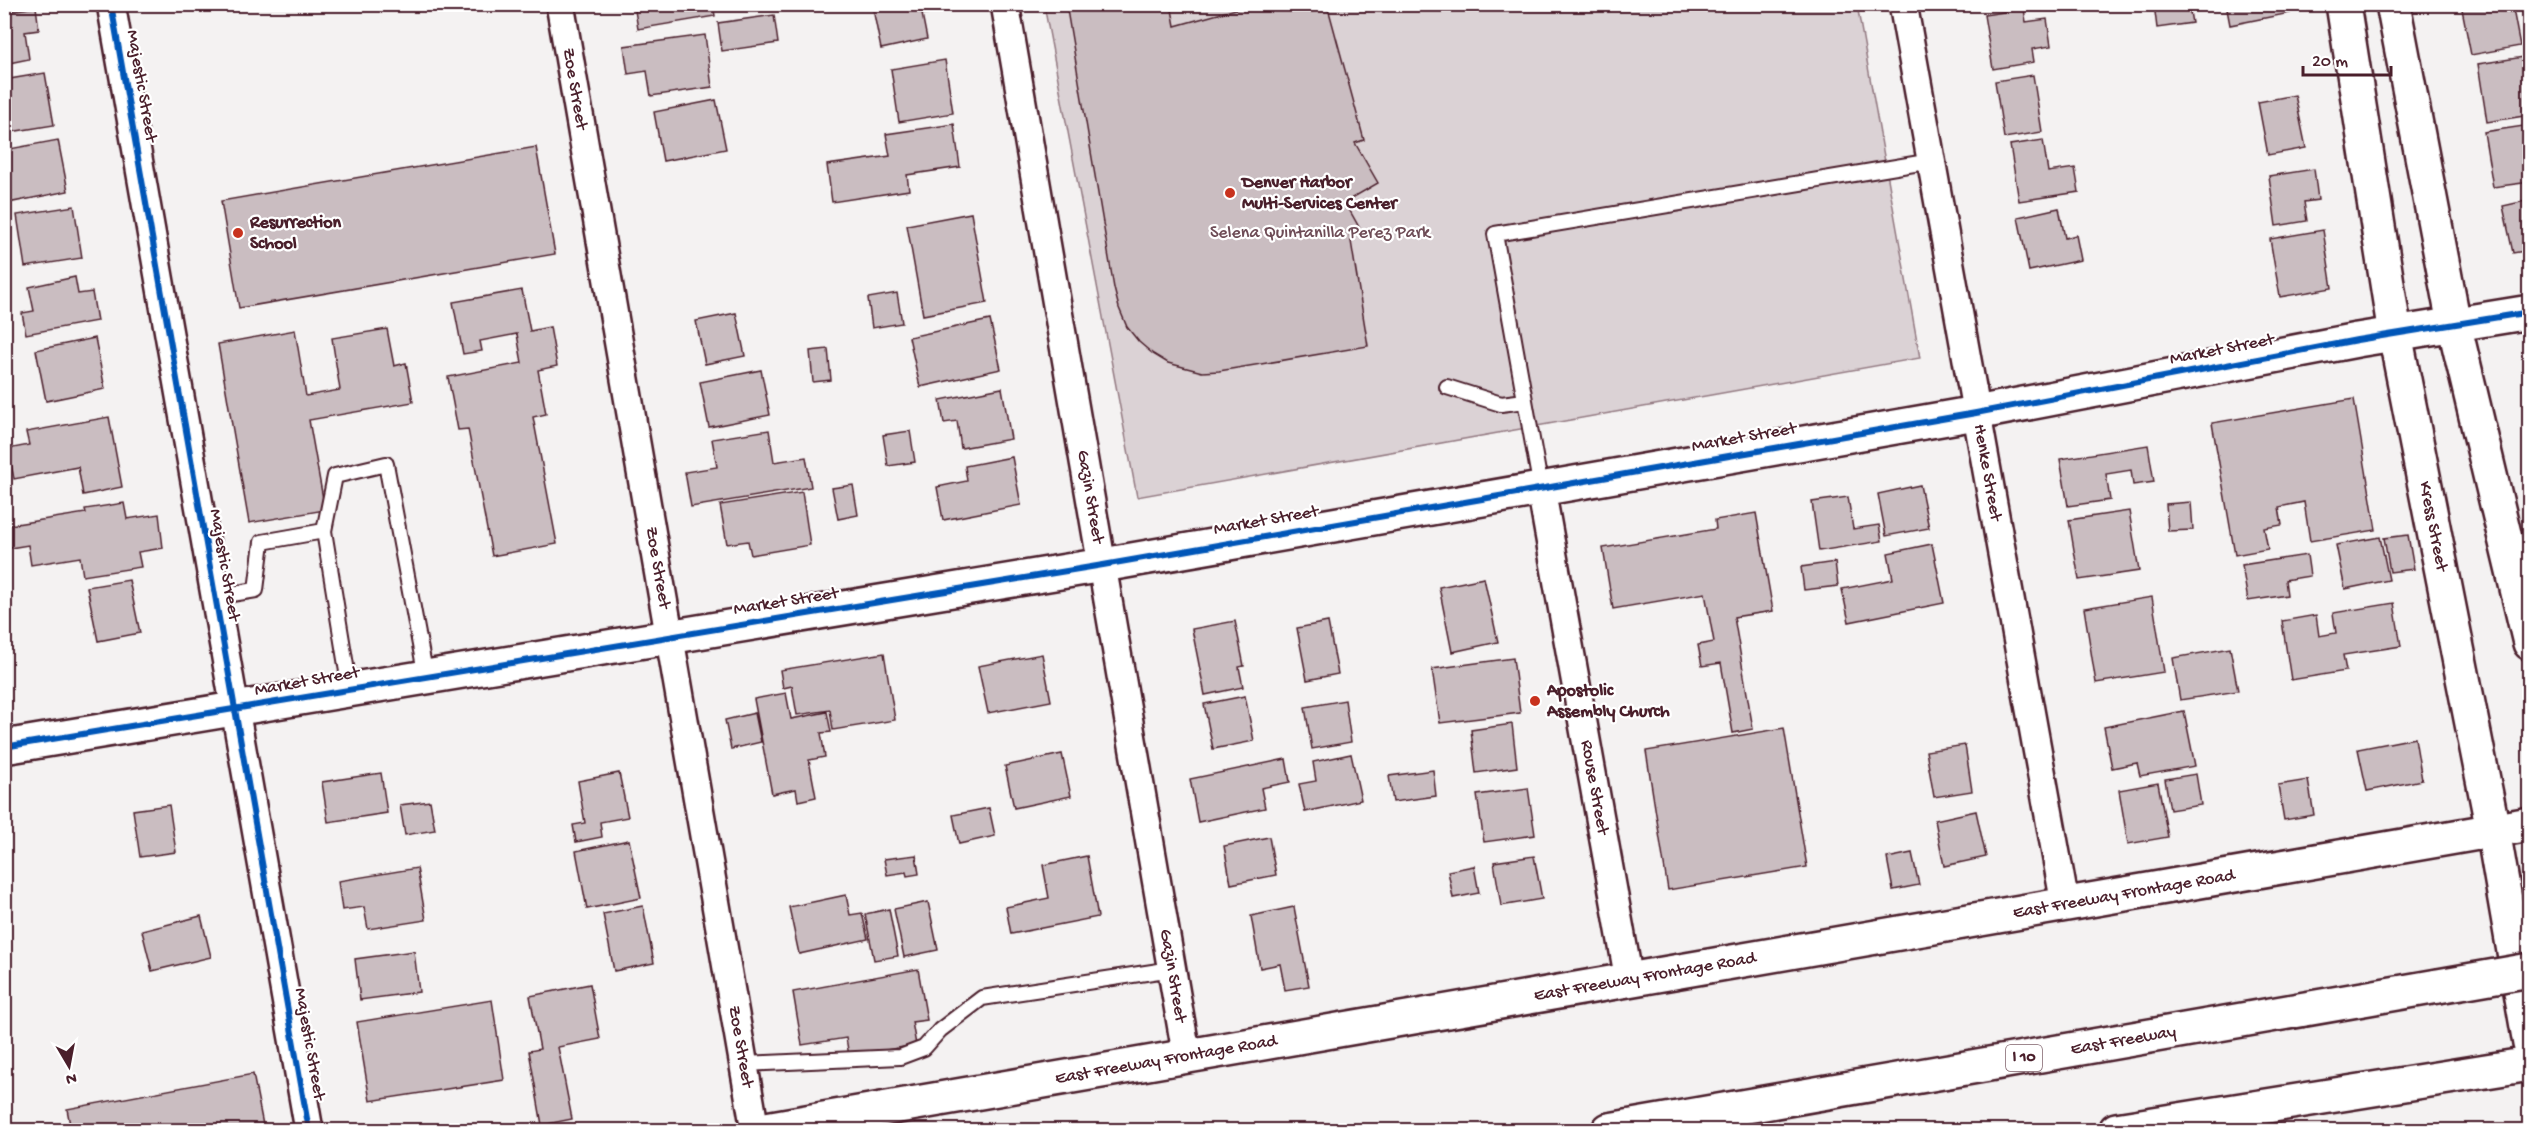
<svg xmlns="http://www.w3.org/2000/svg" width="2534" height="1135" font-family="'Gochi Hand',sans-serif">
<style>
.green{fill:#dbd2d5;stroke:#927880;stroke-width:1.5}
.building{fill:#cabdc1;stroke:#4a1f2b;stroke-width:1.5}
.lines{fill:none;stroke-linecap:round;stroke-linejoin:round}
.lane-casing{stroke:#4a1f2b;stroke-width:18}
.street-casing{stroke:#4a1f2b;stroke-width:32}
.secondary-casing{stroke:#4a1f2b;stroke-width:38}
.highway-casing{stroke:#4a1f2b;stroke-width:38}
.lane{stroke:#fff;stroke-width:14}
.street{stroke:#fff;stroke-width:27}
.secondary{stroke:#fff;stroke-width:33}
.highway{stroke:#fff;stroke-width:33}
.highway-bridge-casing{stroke:#4a1f2b;stroke-width:38;stroke-linecap:butt}
.highway-bridge{stroke:#fff;stroke-width:33}
.cycleway-casing{stroke:#fff;stroke-width:10}
.cycleway{stroke:#0057b8;stroke-width:6}
.poi-dot{fill:#c8321e;stroke:#fff;stroke-width:2}
.labels{text-anchor:middle;dominant-baseline:central;stroke-width:4.5;stroke-linejoin:round;paint-order:stroke}
.shield{fill:#fff;stroke:#80626b;stroke-width:1.5}
.shield-label{font-size:16px;font-weight:bold;fill:#4a1f2b}
.street-label{font-size:18px;fill:#4a1f2b;stroke:#fff}
.poi-label{font-size:18px;font-weight:bold;fill:#4a1f2b;stroke:#fff;text-anchor:start}
.park-label{font-size:18px;fill:#6e4c56;stroke:#fff}
</style>
<rect width="100%" height="100%" fill="#f4f2f2"/>
<filter id="ink" filterUnits="userSpaceOnUse"><feTurbulence type="fractalNoise" baseFrequency=".0167" numOctaves="2"/><feDisplacementMap in="SourceGraphic" scale="12" xChannelSelector="R" yChannelSelector="G"/><feConvolveMatrix kernelMatrix="1 2 1 2 8 2 1 2 1" color-interpolation-filters="sRGB"/></filter>
<g filter="url(#ink)">
<!-- green -->
<path class="green" d="M1044 5H1857L1920 358 1137 497Z"/>
<!-- building -->
<path class="building" d="M634 4H713L715 16 638 29Z
M872 4H936L938 12 922 14 927 39 881 49Z
M1066 4H1171L1175 26 1254 4H1327L1364 140 1355 143 1378 183 1345 202 1360 229 1350 235 1368 346 1219 371 1202 372 1168 363 1153 354 1139 342 1127 327 1119 308 1114 288Z
M2154 4H2198L2189 6 2192 23 2157 28Z
M2226 4H2289L2290 13 2230 25Z
M2461 4H2512L2520 46 2471 55Z
M36 7 39 30 25 32 29 59 4 64V12Z
M2024 9 2026 22 2047 19 2051 46 2032 49 2034 62 1993 69 1984 15Z
M774 15 778 43 722 51 718 23Z
M705 35 712 87 651 96 647 71 628 74 624 46Z
M2530 56V115L2487 122 2478 64Z
M945 60 953 113 899 122 891 69Z
M45 73 54 125 4 133V80Z
M2033 75 2042 132 2004 138 1995 81Z
M2295 95 2306 148 2268 155 2258 102Z
M716 100 726 149 663 161 654 112Z
M954 124 960 167 907 175 909 190 832 202 827 165 890 156 886 134Z
M2530 125V182L2493 187 2484 132Z
M58 140 68 191 8 203 4 186V150Z
M2043 140 2048 172 2075 168 2079 192 2019 201 2010 145Z
M536 147 555 254 239 308 221 201Z
M2314 169 2318 200 2304 202 2307 221 2276 226 2269 176Z
M2530 200V250L2513 253 2503 206Z
M74 206 82 258 25 267 17 215Z
M2059 208 2065 238 2076 235 2081 260 2029 271 2018 217Z
M971 213 987 303 923 315 907 225Z
M2323 230 2332 288 2280 297 2270 239Z
M75 277 78 294 92 292 97 321 26 334 22 313 34 311 29 287Z
M522 290 530 331 550 327 557 366 538 370 546 414 533 417 557 544 492 556 468 429 458 430 448 377 522 363 517 334 480 341 482 351 463 354 453 302Z
M897 293 902 323 872 328 868 298Z
M736 313 745 356 705 364 696 321Z
M990 320 1001 369 920 387 909 337Z
M4 322 11 347 4 349Z
M387 329 394 366 406 363 413 402 309 420 325 510 249 523 218 344 295 330 306 396 340 390 332 338Z
M95 338 105 389 46 401 36 350Z
M828 349 831 380 813 382 810 351Z
M761 370 770 415 709 427 700 382Z
M1002 388 1011 439 961 448 957 421 944 423 940 400Z
M2354 399 2376 530 2310 541 2304 502 2279 507 2282 525 2264 528 2268 549 2235 555 2212 423Z
M109 417 122 487 83 495 78 467 14 479 8 449 29 445 26 432Z
M769 430 774 462 806 457 811 487 691 507 685 472 717 467 712 439Z
M910 431 915 462 888 466 883 435Z
M2148 445 2154 482 2133 485 2131 470 2106 474 2110 500 2068 506 2060 459Z
M1012 457 1021 505 943 520 937 487 967 481 965 466Z
M853 485 858 515 838 519 832 488Z
M1920 485 1929 528 1886 536 1878 494Z
M802 492 810 545 751 555 748 541 727 544 720 505Z
M1848 497 1853 529 1879 525 1882 541 1819 551 1812 502Z
M2191 502 2193 530 2168 531 2166 504Z
M124 503 127 519 159 514 163 548 138 552 141 567 83 576 80 557 31 565 28 545 4 549V526L86 513 85 509Z
M2129 511 2139 571 2079 580 2069 520Z
M1756 513 1773 611 1734 617 1753 729 1733 733 1721 663 1702 666 1698 645 1714 642 1705 593 1613 609 1603 548 1716 529 1715 520Z
M2408 535 2414 569 2390 572 2384 538Z
M2380 537 2389 580 2345 589 2336 545Z
M1932 544 1944 603 1849 622 1842 589 1893 579 1888 553Z
M2307 555 2310 576 2285 580 2287 595 2248 601 2242 565Z
M1835 562 1838 586 1804 590 1801 567Z
M1484 578 1498 642 1452 652 1439 587Z
M129 580 140 633 98 641 87 587Z
M2152 597 2164 672 2096 683 2084 608Z
M2394 603 2401 646 2343 655 2346 671 2291 680 2282 621 2316 615 2319 636 2336 633 2333 613Z
M1235 621 1244 666 1239 667 1243 687 1205 695 1192 629Z
M1328 622 1338 674 1307 680 1297 628Z
M2230 648 2238 691 2180 700 2173 658Z
M884 653 895 720 833 730 830 710 797 715 792 686 783 688 780 670Z
M1042 654 1051 701 988 713 978 666Z
M1513 658 1520 713 1440 723 1432 669Z
M786 693 791 719 827 712 831 732 821 733 825 757 809 760 816 797 798 801 796 789 772 794 754 699Z
M1245 696 1254 741 1213 749 1204 704Z
M1345 700 1351 742 1312 749 1305 707Z
M2184 711 2195 766 2140 776 2137 763 2112 768 2104 727Z
M755 713 761 742 731 749 725 720Z
M1512 724 1517 767 1476 773 1471 730Z
M1784 728 1807 867 1668 890 1646 751Z
M2415 738 2422 780 2367 791 2358 749Z
M1965 745 1972 791 1934 797 1926 751Z
M1062 754 1071 796 1014 808 1005 766Z
M1351 754 1361 800 1305 812 1299 784 1316 781 1313 762Z
M1286 759 1290 782 1261 788 1265 808 1198 822 1190 779Z
M1433 770 1436 796 1393 802 1389 776Z
M381 773 387 813 328 822 322 782Z
M619 773 628 817 600 822 602 837 576 842 573 825 585 823 578 781Z
M2196 774 2201 805 2170 810 2165 779Z
M2308 780 2314 815 2284 820 2278 785Z
M2158 783 2168 837 2128 844 2119 790Z
M1528 788 1535 835 1484 842 1477 795Z
M430 801 435 830 405 835 400 805Z
M169 805 176 852 140 857 133 810Z
M989 808 995 836 959 844 953 815Z
M1976 811 1986 857 1944 866 1935 820Z
M1269 837 1276 875 1231 884 1224 846Z
M629 840 641 898 587 909 576 851Z
M1912 853 1919 885 1893 890 1887 858Z
M916 855 919 874 907 876 906 872 887 875 884 859Z
M1087 856 1098 917 1011 934 1006 907 1049 898 1043 865Z
M1534 856 1542 899 1501 906 1494 862Z
M1474 866 1479 893 1453 898 1448 871Z
M417 868 426 920 368 929 364 907 342 910 338 881Z
M846 895 850 915 862 913 868 939 799 954 789 907Z
M928 902 938 950 904 957 894 909Z
M643 906 654 963 614 971 603 914Z
M1294 907 1309 986 1285 990 1280 964 1260 968 1251 916Z
M889 909 898 956 874 960 865 914Z
M201 916 211 957 152 971 142 931Z
M414 951 419 992 360 1000 355 959Z
M918 969 927 1020 912 1022 916 1045 849 1056 846 1038 802 1045 793 992Z
M590 984 600 1039 558 1047 572 1119 542 1125 529 1051 540 1049 530 996Z
M492 1000 504 1080 370 1101 357 1022Z
M253 1074 264 1130H71L67 1109Z"/>
<g class="lines">
<!-- lane casing -->
<g class="lane-casing">
<path id="lane" d="M1447 387 1501 404 1525 401
M1541 489 1495 234 1932 161
M214 597 256 590 262 542 324 531
M350 690 324 531 335 476 386 464 426 677
M744 1064 900 1057 924 1048 940 1030 982 998 1172 969"/>
</g>
<!-- street casing -->
<g class="street-casing">
<g id="street">
<path d="M111 4 309 1130"/>
<path id="s1" d="M560 4 755 1130"/>
<path id="s2" d="M1005 4 1187 1058"/>
<path id="s3" d="M1903 4 2065 904"/>
<path id="s4" d="M1541 489 1629 980"/>
</g>
</g>
<!-- secondary casing -->
<g class="secondary-casing">
<g id="secondary">
<path id="s5" d="M2343 4 2395 334 2493 830 2530 1044"/>
<path d="M2393 4 2454 324 2530 643"/>
<path d="M4 747 1103 565 1976 413 2357 340 2530 312"/>
<path id="s6" d="M760 1130 2530 824"/>
</g>
</g>
<!-- highway casing -->
<g class="highway-casing">
<g id="highway">
<path id="s7" d="M1609 1130 2438 986"/>
<path d="M2116 1130 2530 1064"/>
</g>
</g>
<!-- lane -->
<use href="#lane" class="lane"/>
<!-- street -->
<use href="#street" class="street"/>
<!-- secondary -->
<use href="#secondary" class="secondary"/>
<!-- highway -->
<use href="#highway" class="highway"/>
<!-- highway-bridge casing -->
<g class="highway-bridge-casing">
<path id="highway-bridge" d="M2438 986 2530 970"/>
</g>
<!-- highway-bridge -->
<use href="#highway-bridge" class="highway-bridge"/>
<!-- cycleway casing -->
<g class="cycleway-casing">
<path id="cycleway" d="M111 4 309 1130
M4 747 1103 565 1976 413 2357 340 2530 312"/>
</g>
<!-- cycleway -->
<use href="#cycleway" class="cycleway"/>
</g>
</g>
<!-- markers -->
<g class="poi-dot">
<circle cx="1230" cy="193" r="6"/>
<circle cx="238" cy="233" r="6"/>
<circle cx="1535" cy="701" r="6"/>
</g>
<g class="labels">
<!-- shield labels -->
<rect class="shield" x="2006" y="1045" width="36" height="26" rx="4.5"/>
<g class="shield-label">
<text x="2024" y="1058">I 10</text>
</g>
<!-- street labels -->
<g class="street-label">
<text transform="translate(141 86) rotate(80)">Majestic Street</text>
<text stroke="none"><textPath href="#s1" startOffset="86">Zoe Street</textPath></text>
<text transform="translate(2222 350) rotate(-11)">Market Street</text>
<text transform="translate(1744 438) rotate(-10)">Market Street</text>
<text stroke="none"><textPath href="#s3" startOffset="476">Henke Street</textPath></text>
<text stroke="none"><textPath href="#s2" startOffset="500">Gazin Street</textPath></text>
<text transform="translate(1266 521) rotate(-10)">Market Street</text>
<text stroke="none"><textPath href="#s5" startOffset="530">Kress Street</textPath></text>
<text transform="translate(224 565) rotate(80)">Majestic Street</text>
<text stroke="none"><textPath href="#s1" startOffset="572">Zoe Street</textPath></text>
<text transform="translate(786 602) rotate(-9)">Market Street</text>
<text transform="translate(307 682) rotate(-10)">Market Street</text>
<text stroke="none"><textPath href="#s4" startOffset="303">Rouse Street</textPath></text>
<text stroke="none"><textPath href="#s6" startOffset="1384">East Freeway Frontage Road</textPath></text>
<text stroke="none"><textPath href="#s2" startOffset="986">Gazin Street</textPath></text>
<text stroke="none"><textPath href="#s6" startOffset="898">East Freeway Frontage Road</textPath></text>
<text stroke="none"><textPath href="#s7" startOffset="522">East Freeway</textPath></text>
<text transform="translate(309 1044) rotate(80)">Majestic Street</text>
<text stroke="none"><textPath href="#s1" startOffset="1058">Zoe Street</textPath></text>
<text stroke="none"><textPath href="#s6" startOffset="412">East Freeway Frontage Road</textPath></text>
</g>
<!-- poi labels -->
<g class="poi-label">
<text x="1242" y="183">Denver Harbor<tspan x="1242" dy="21">Multi-Services Center</tspan></text>
<text x="250" y="223">Resurrection<tspan x="250" dy="21">School</tspan></text>
<text x="1547" y="691">Apostolic<tspan x="1547" dy="21">Assembly Church</tspan></text>
</g>
<!-- park labels -->
<g class="park-label">
<text x="1320" y="233">Selena Quintanilla Perez Park</text>
</g>
</g>
<!-- margin -->
<rect width="2534" height="1135" fill="none" stroke="#fff" stroke-width="24"/>
<rect x="12" y="12" width="2510" height="1111" fill="none" stroke="#4a1f2b" stroke-width="2" filter="url(#ink)"/>
<!-- north arrow -->
<g transform="translate(69 1066) rotate(170)" stroke="#ffffff" stroke-width="4.5" paint-order="stroke">
<path d="M0-4.5L10 22L0 15L-10 22Z" fill="#4a1f2b"/>
<text y="-9" font-size="16" font-weight="bold" text-anchor="middle" fill="#4a1f2b">N</text>
</g>
<!-- scale -->
<path d="M2303 66v9h88v-9" fill="none" stroke="#4a1f2b" stroke-width="3"/>
<text x="2312" y="66" font-size="18" fill="#4a1f2b" stroke="#ffffff" stroke-width="4.5" paint-order="stroke">20 m</text>
</svg>
